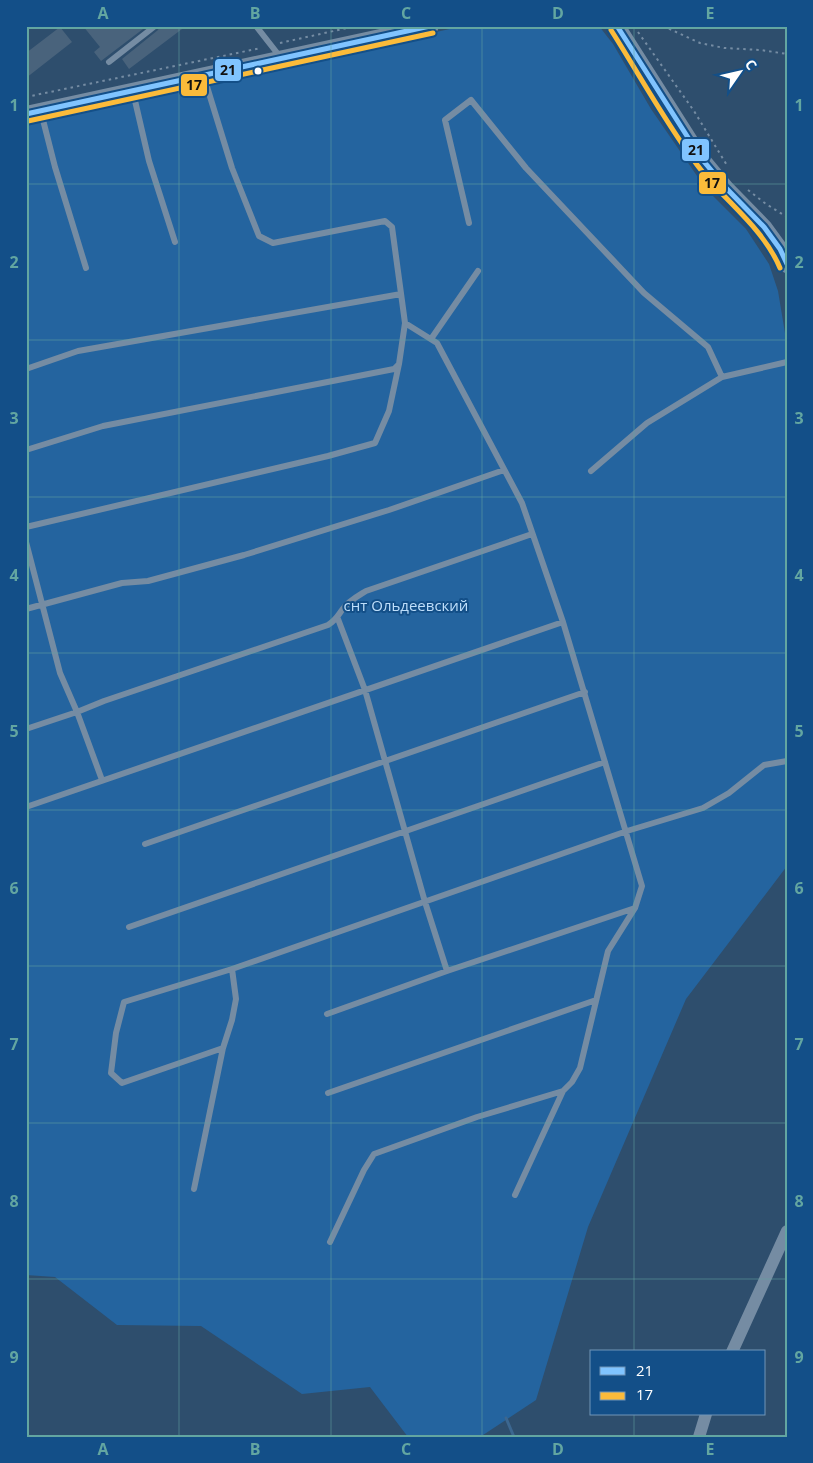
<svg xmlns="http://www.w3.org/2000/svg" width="813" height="1463" font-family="'Open Sans',sans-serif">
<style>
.green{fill:#24649f}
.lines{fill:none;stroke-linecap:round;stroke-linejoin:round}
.stream{stroke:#3c6790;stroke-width:3}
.building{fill:#49637c}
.path{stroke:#758ca3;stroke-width:2;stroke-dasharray:2.5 4;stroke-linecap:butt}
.service{stroke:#758ca3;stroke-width:6}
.minor{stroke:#758ca3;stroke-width:12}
.tertiary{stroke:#758ca3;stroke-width:16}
.bus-1-casing{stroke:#134f88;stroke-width:9}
.bus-2-casing{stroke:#134f88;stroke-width:9}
.bus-1{stroke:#80c4ff;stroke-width:5}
.bus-2{stroke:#fbbb3a;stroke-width:5}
.grid{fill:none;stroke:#63a6a1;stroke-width:1;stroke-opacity:0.55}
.bus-dot{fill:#fff;stroke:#134f88;stroke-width:2}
.labels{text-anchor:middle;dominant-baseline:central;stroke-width:4;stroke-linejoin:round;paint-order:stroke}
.park-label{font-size:15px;fill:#bfdffb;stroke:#134f88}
.line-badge{stroke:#134f88;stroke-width:2}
.pale-badge-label{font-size:14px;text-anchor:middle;font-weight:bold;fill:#111}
.neatline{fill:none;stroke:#63a6a1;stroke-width:2}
.grid-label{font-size:16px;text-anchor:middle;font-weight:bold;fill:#63a6a1}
</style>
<rect width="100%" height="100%" fill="#2e4e6d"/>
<!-- green -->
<path class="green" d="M463 26H599L613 44 651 109 706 189 746 229 769 264 778 291 787 345V866L686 999 588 1227 536 1400 480 1437H408L370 1387 302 1394 201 1326 117 1325 55 1277 26 1275V124Z"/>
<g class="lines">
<!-- stream -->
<path class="stream" d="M506 1418 514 1437"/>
</g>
<!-- building -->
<path class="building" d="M83 26H147L101 61 94 52 100 47Z
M160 26H186L129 69 122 59 158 30Z
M60 27 72 42 26 78V53Z"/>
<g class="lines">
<!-- path -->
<path class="path" d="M663 26 700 43 724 48 761 50 787 54
M638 32 694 111 728 167
M280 43 356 26
M26 97 261 48
M748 190 766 204 787 217"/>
<!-- service -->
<path class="service" d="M256 26 281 58
M109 62 155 26
M204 77 232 168 259 236 273 243 385 221 392 227 405 323 437 343 522 503 563 622 642 886 635 908 608 951 580 1068 572 1082 563 1091 477 1117 374 1154 364 1170 330 1242
M133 92 149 161 175 242
M41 112 55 167 86 268
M469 223 445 120 471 100 526 168 644 293 708 347 722 377
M431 339 478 271
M26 369 78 351 401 294
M26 450 103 426 394 369 399 364 405 323
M591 471 647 423 722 377 787 362
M26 527 328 456 375 443 389 411 399 364
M26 542 60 673 77 712 102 780
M26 609 122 583 148 581 244 555 389 510 504 470
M338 619 365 690 425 902 447 971
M26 729 77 712 104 701 328 625C336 620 337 617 342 610 348 601 358 596 366 591L532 534
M26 807 563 622
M145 844 585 692
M129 927 605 762
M232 969 236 999 232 1020 223 1048 122 1083 111 1073 116 1033 124 1002 232 969 627 831 703 808 729 793 764 765 787 761
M327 1014 447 971 635 908
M328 1093 596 1000
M194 1189 223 1048
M515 1195 563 1091"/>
<!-- minor -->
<path class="minor" d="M732 1352 787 1231
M699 1437 706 1414"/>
<!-- tertiary -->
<path class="tertiary" d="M617 26 701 158 726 188 764 227 780 249 787 265
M26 114 431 26"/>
<!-- bus-1 casing -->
<g class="bus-1-casing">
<path id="bus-1" d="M617 26 701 158 726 188 764 227 780 249 787 264
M26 114 430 26"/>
</g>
<!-- bus-2 casing -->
<g class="bus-2-casing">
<path id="bus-2" d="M611 30C639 74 664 120 695 162 721 199 762 225 780 268
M28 121 433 33"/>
</g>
<!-- bus-1 -->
<use href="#bus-1" class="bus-1"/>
<!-- bus-2 -->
<use href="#bus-2" class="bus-2"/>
</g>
<!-- grid -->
<path class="grid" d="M179 26V1437M331 26V1437M482 26V1437M634 26V1352M26 184H787M26 340H787M26 497H787M26 653H787M26 810H787M26 966H787M26 1123H787M26 1279H787M634 1414V1437"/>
<!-- markers -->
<circle class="bus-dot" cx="258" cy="71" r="4.5"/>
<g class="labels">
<!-- park labels -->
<g class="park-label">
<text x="406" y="605">снт Ольдеевский</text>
</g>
</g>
<g class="line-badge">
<rect x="214" y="58" width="28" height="24" rx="5" fill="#80c4ff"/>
<rect x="180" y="73" width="28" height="24" rx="5" fill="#fbbb3a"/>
<rect x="681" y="138" width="29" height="24" rx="5" fill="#80c4ff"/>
<rect x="698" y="171" width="29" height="24" rx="5" fill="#fbbb3a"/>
</g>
<g class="pale-badge-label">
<text x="228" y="75">21</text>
<text x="194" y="90">17</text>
<text x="696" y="155">21</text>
<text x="712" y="188">17</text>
</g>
<!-- border -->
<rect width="813" height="1463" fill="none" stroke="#134f88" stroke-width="55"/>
<!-- legend -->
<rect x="590" y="1350" width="175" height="65" fill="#134f88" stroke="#7195b8"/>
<rect x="600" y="1367" width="25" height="8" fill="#80c4ff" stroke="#7195b8"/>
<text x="636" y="1376" font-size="15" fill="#ffffff">21</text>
<rect x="600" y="1392" width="25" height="8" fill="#fbbb3a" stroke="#7195b8"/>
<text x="636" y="1400" font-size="15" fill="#ffffff">17</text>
<!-- north arrow -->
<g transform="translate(740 72) rotate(56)" stroke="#134f88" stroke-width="4" paint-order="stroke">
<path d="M0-4L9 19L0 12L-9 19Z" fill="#ffffff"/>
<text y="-8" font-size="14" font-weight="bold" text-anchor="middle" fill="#ffffff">С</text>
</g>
<rect x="28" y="28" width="758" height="1408" class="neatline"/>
<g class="grid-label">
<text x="103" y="19">A</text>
<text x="255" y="19">B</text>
<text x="406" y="19">C</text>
<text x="558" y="19">D</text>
<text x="710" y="19">E</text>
<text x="14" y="111">1</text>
<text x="799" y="111">1</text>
<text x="14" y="268">2</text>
<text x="799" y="268">2</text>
<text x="14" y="424">3</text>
<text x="799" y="424">3</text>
<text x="14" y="581">4</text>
<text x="799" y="581">4</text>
<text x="14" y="737">5</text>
<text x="799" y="737">5</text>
<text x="14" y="894">6</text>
<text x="799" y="894">6</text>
<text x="14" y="1050">7</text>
<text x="799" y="1050">7</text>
<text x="14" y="1207">8</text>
<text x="799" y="1207">8</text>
<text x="14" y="1363">9</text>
<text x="799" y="1363">9</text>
<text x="103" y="1455">A</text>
<text x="255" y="1455">B</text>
<text x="406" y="1455">C</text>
<text x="558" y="1455">D</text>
<text x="710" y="1455">E</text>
</g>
</svg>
